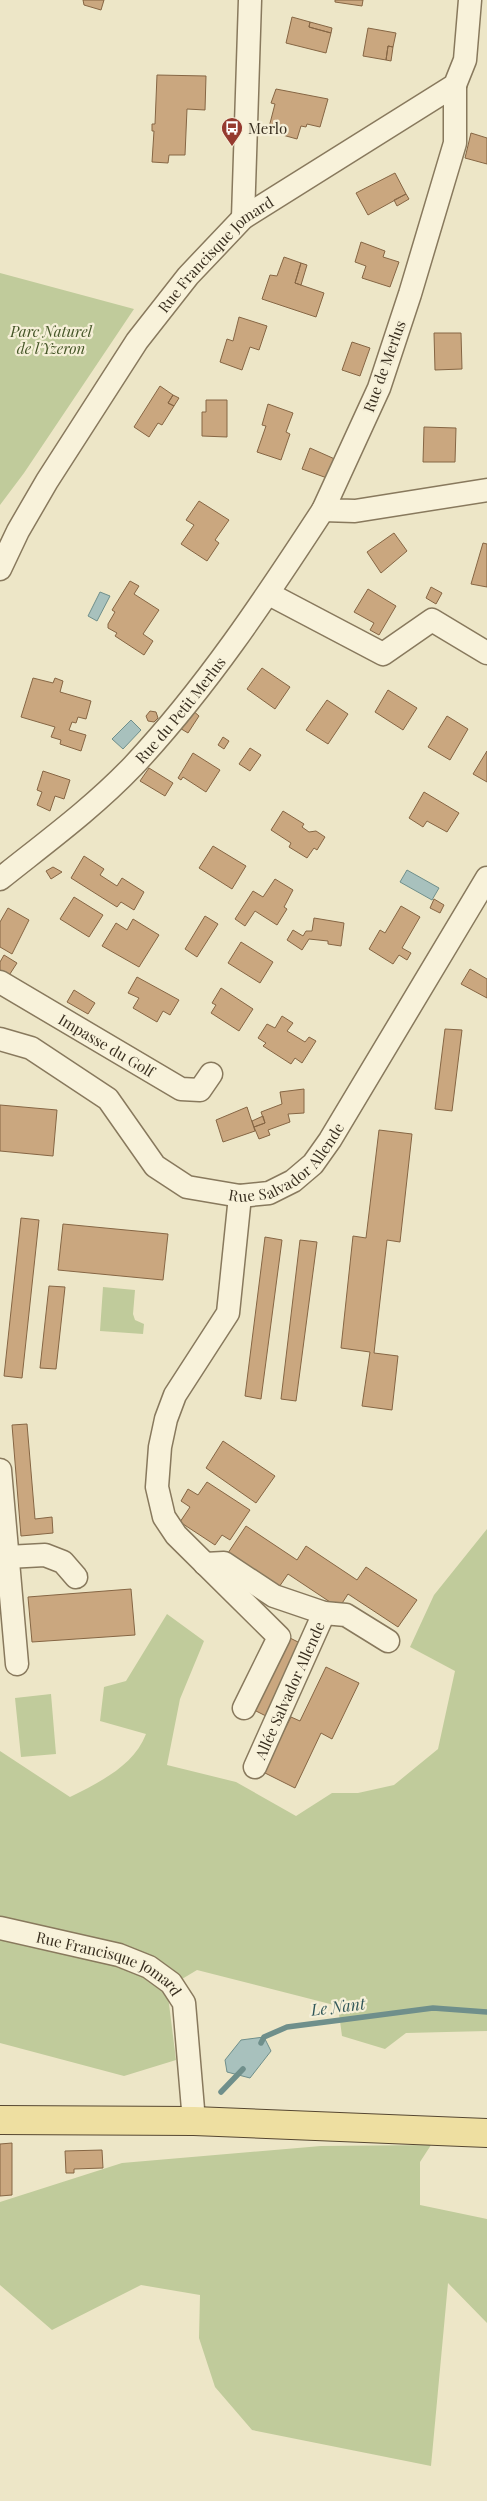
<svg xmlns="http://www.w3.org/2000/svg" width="487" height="2501" font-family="'Playfair Display',serif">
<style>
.green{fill:#c0cb9b}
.water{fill:#a8c1bd;stroke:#6f8f8b}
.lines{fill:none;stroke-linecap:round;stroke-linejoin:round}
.stream{stroke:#6f8f8b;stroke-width:5.5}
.building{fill:#caa77f;stroke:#866644}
.minor-casing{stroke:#88795d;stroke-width:25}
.major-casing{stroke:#564731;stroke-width:30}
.minor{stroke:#f8f2da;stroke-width:22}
.major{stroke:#eedfa1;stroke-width:28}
.labels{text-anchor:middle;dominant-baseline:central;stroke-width:4.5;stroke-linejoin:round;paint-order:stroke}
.poi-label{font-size:15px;fill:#392f20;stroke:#f5efd7;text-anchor:start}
.street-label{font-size:15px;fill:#392f20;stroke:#f5efd7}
.park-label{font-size:15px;font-style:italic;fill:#445527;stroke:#f5efd7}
.water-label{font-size:16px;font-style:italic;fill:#305658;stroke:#f5efd7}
</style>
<rect width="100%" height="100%" fill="#ede6c7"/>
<!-- green -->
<path class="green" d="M0 273 134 309 24 473 0 505Z
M103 1287 135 1290 133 1314 135 1320 144 1324 143 1334 100 1331Z
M487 1529V2031L406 2033 385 2049 342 2036 338 2006 197 1970 167 1988 176 2060 124 2076 0 2043V1933L58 1931 0 1916V1751L70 1797C98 1783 134 1766 146 1734L100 1721 104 1687 126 1681 167 1614 204 1641 180 1699 167 1765 236 1782 296 1816 332 1793H358L394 1785 438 1749 455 1671 410 1647 434 1595Z
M51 1694 56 1754 21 1757 15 1698Z
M431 2145 420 2162V2205L487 2219V2323L448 2283 431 2466 252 2430 215 2387 199 2338 200 2295 141 2285 52 2330 0 2285V2202L122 2163 321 2146Z"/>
<!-- water -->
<path class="water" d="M100 592 110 596 97 621 88 616Z
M131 720 141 730 123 749 112 739Z
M407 870 439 888 432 900 400 882Z
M264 2037 271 2051 250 2078 227 2072 225 2060 241 2040Z"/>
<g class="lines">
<!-- stream -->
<path class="stream" d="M261 2043 264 2037 287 2027 433 2008 487 2012
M221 2092 243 2069"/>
</g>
<!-- building -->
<path class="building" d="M83 0H104L101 10 84 5Z
M335 0H363L362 6 335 2Z
M292 17 310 22 309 27 331 33 326 53 286 43Z
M310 22 332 28 331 33 309 27Z
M368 28 396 33 393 47 388 46 386 60 363 56Z
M388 46 393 47 391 61 386 60Z
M157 75 206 76 205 110 187 109 185 155H169L168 163 152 162 154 131H152V124H155Z
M276 89 328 99 320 127 307 124 306 127 301 126 297 139 268 131 275 104 271 103Z
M471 133 487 138V164L465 158Z
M395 173 406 194 368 215 356 193Z
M406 194 409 199 397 206 394 200Z
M361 242 385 251 383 257 399 262 390 287 362 278 366 266 355 262Z
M284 257 301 263 295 283 324 293 316 317 262 299 270 275 277 276Z
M301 263 307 265 301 285 295 283Z
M239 317 267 326 259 350 250 347 242 370 220 362 227 339 233 341Z
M434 333H461L462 369 435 370Z
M352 342 370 348 360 376 342 370Z
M160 386 173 395 168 403 174 406 162 425 158 423 149 437 134 427Z
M173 395 179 398 174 406 168 403Z
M206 400H227V437L202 436V412H206Z
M268 404 293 413 286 432 290 434 281 460 257 452 266 426 262 425Z
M424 427 456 428 455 462H423Z
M310 448 337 460 327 478 302 469Z
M199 501 229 520 215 540 219 543 207 561 181 544 194 525 186 520Z
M394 533 407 551 381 573 367 552Z
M483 543 487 544V587L471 584Z
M130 581 139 586 134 594 159 610 143 634 153 641 144 655 115 636 117 633 108 628V624L115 612 112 610Z
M431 587 442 593 436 604 426 598Z
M368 589 396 606 379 635 370 630 374 623 354 612Z
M262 668 290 687 275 709 247 689Z
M33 678 53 683 55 678 63 681 60 692 91 701 86 719 78 717 76 723 72 722 69 730 86 735 81 751 60 744 61 740 51 737 55 727 21 717Z
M388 690 417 708 403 730 375 712Z
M327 700 348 714 328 744 306 730Z
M190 708 199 716 188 733 178 727Z
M150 711 156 712 158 718 154 722 148 721 146 716Z
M447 716 468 729 450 760 428 747Z
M223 737 229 741 224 749 218 745Z
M250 748 261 755 250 771 239 764Z
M487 751V782L473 774Z
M193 753 220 770 206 792 183 777 181 780 178 778Z
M149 768 173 783 165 796 140 781Z
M43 771 70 780 64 799 55 796 50 811 37 805 42 792 37 790Z
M424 792 459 813 447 832 427 821 423 827 409 818Z
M283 811 304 824 302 827 309 832 316 831 325 837 317 850 314 848 307 858 289 847 291 843 271 830Z
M213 846 246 866 232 889 199 868Z
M84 856 104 869 100 875 117 886 122 878 144 892 134 910 121 902 117 907 71 878Z
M53 867 62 872 51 879 46 871Z
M275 879 293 890 284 907 287 909 277 925 255 911 245 926 235 919 253 891 263 897Z
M74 897 103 915 89 937 60 919Z
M434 899 444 905 440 913 430 908Z
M401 906 420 917 402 948 411 953 407 960 399 955 393 964 369 949 380 930 385 933Z
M8 908 29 920 12 954 0 947V922Z
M205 916 218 924 197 957 185 949Z
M314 918 344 923 341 946 328 944V941L309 939 302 950 287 940 293 930 303 936 306 931H312Z
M133 919 159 935 139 967 102 946 116 923 127 930Z
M241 942 273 962 260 983 228 963Z
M4 955 17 963 8 977 0 972V962Z
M470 969 487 979V998L461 984Z
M137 977 179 1000 170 1015 163 1011 157 1022 133 1008 139 998 128 993Z
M221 988 253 1009 239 1031 211 1013 216 1005 212 1003Z
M74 990 95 1003 88 1014 67 1002Z
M282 1016 293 1023 287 1031 305 1042 309 1037 316 1041 302 1063 295 1058 291 1064 263 1046 266 1043 258 1038 267 1024 275 1028Z
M445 1029 462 1030 452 1111 435 1109Z
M304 1089V1113L288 1114 290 1122 268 1130 270 1135 259 1139 254 1127 265 1123 261 1112 282 1104 280 1092Z
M0 1105 57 1110 53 1156 0 1151Z
M247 1107 255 1131 223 1142 216 1120Z
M263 1116 265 1123 254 1127 252 1121Z
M379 1130 412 1134 400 1242 387 1240 374 1353 398 1356 392 1410 362 1406 370 1352 341 1348 353 1236 366 1238Z
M21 1218 39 1220 22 1378 4 1376Z
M63 1224 168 1234 163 1280 58 1270Z
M265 1237 282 1240 261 1399 245 1396Z
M300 1240 317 1242 296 1401 281 1399Z
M49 1286 65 1287 56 1369 40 1368Z
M27 1424 35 1519 52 1517 53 1533 21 1536 12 1425Z
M223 1441 275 1476 256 1503 206 1468Z
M207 1482 250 1510 230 1540 222 1535 215 1545 180 1522 190 1507 181 1501 188 1489 198 1495Z
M246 1526 297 1560 306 1546 357 1580 366 1567 417 1600 398 1627 348 1594 339 1608 288 1574 279 1587 228 1553Z
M131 1589 135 1635 32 1642 28 1597Z
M290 1638 304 1645 268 1717 254 1710Z
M326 1667 359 1683 332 1739 321 1733 295 1788 263 1772 291 1717 300 1721Z
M12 2143V2195L0 2196V2144Z
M102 2150 103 2168 74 2169V2173H66L65 2151Z"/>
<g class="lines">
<!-- minor casing -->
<g class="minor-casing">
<g id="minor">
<path d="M455 85V143L410 294 379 388 323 510 355 511 487 490"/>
<path d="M243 218 250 0"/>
<path id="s1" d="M0 569 18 531 47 481 137 341 188 276 243 218 455 85 465 60 470 0"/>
<path d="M269 594 383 654 432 620 487 653"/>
<path id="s2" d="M0 879C45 843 93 808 133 766 206 688 265 599 323 510"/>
<path id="s3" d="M0 982 181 1089 200 1090 211 1074"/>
<path id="s4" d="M0 1039 31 1048 108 1099 155 1166 187 1187 240 1196 269 1193 293 1181 313 1164 330 1140 487 878"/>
<path d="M240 1196 228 1313 175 1395 166 1419 160 1447 157 1487 164 1517 176 1535 279 1637 244 1708"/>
<path d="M0 1470 17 1664"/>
<path d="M7 1557 45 1555 63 1562 76 1577"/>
<path d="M205 1564 224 1563 274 1596 324 1613 346 1615 388 1641"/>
<path id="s5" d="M255 1767 324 1613"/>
<path id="s6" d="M0 1928 119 1955 149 1967 171 1983 184 2003 194 2121"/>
</g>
</g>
<!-- major casing -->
<g class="major-casing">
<path id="major" d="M0 2120 194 2121 487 2133"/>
</g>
<!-- minor -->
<use href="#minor" class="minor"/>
<!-- major -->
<use href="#major" class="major"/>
</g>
<!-- icons -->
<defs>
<g id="bus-pin" transform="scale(1.125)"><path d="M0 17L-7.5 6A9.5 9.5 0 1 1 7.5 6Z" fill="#953a2f" stroke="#f5efd7"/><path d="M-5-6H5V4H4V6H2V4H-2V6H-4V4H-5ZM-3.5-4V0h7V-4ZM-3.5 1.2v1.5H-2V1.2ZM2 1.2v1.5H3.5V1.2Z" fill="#fff"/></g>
</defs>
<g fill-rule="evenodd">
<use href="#bus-pin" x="232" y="128"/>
</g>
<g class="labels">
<!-- poi labels -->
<g class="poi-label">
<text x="248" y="128">Merlo</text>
</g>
<!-- street labels -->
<g class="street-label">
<text stroke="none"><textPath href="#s1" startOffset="384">Rue Francisque Jomard</textPath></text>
<text transform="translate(384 366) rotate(-70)">Rue de Merlus</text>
<text stroke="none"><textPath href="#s2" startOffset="248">Rue du Petit Merlus</textPath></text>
<text stroke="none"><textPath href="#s3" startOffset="124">Impasse du Golf</textPath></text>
<text stroke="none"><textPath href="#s4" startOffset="358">Rue Salvador Allende</textPath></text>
<text stroke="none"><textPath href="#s5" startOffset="84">Allée Salvador Allende</textPath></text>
<text stroke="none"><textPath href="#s6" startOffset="116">Rue Francisque Jomard</textPath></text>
</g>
<!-- park labels -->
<g class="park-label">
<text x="51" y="331">Parc Naturel<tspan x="51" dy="17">de l'Yzeron</tspan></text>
</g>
<!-- water labels -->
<g class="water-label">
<text transform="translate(338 2006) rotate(-7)">Le Nant</text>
</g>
</g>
</svg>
